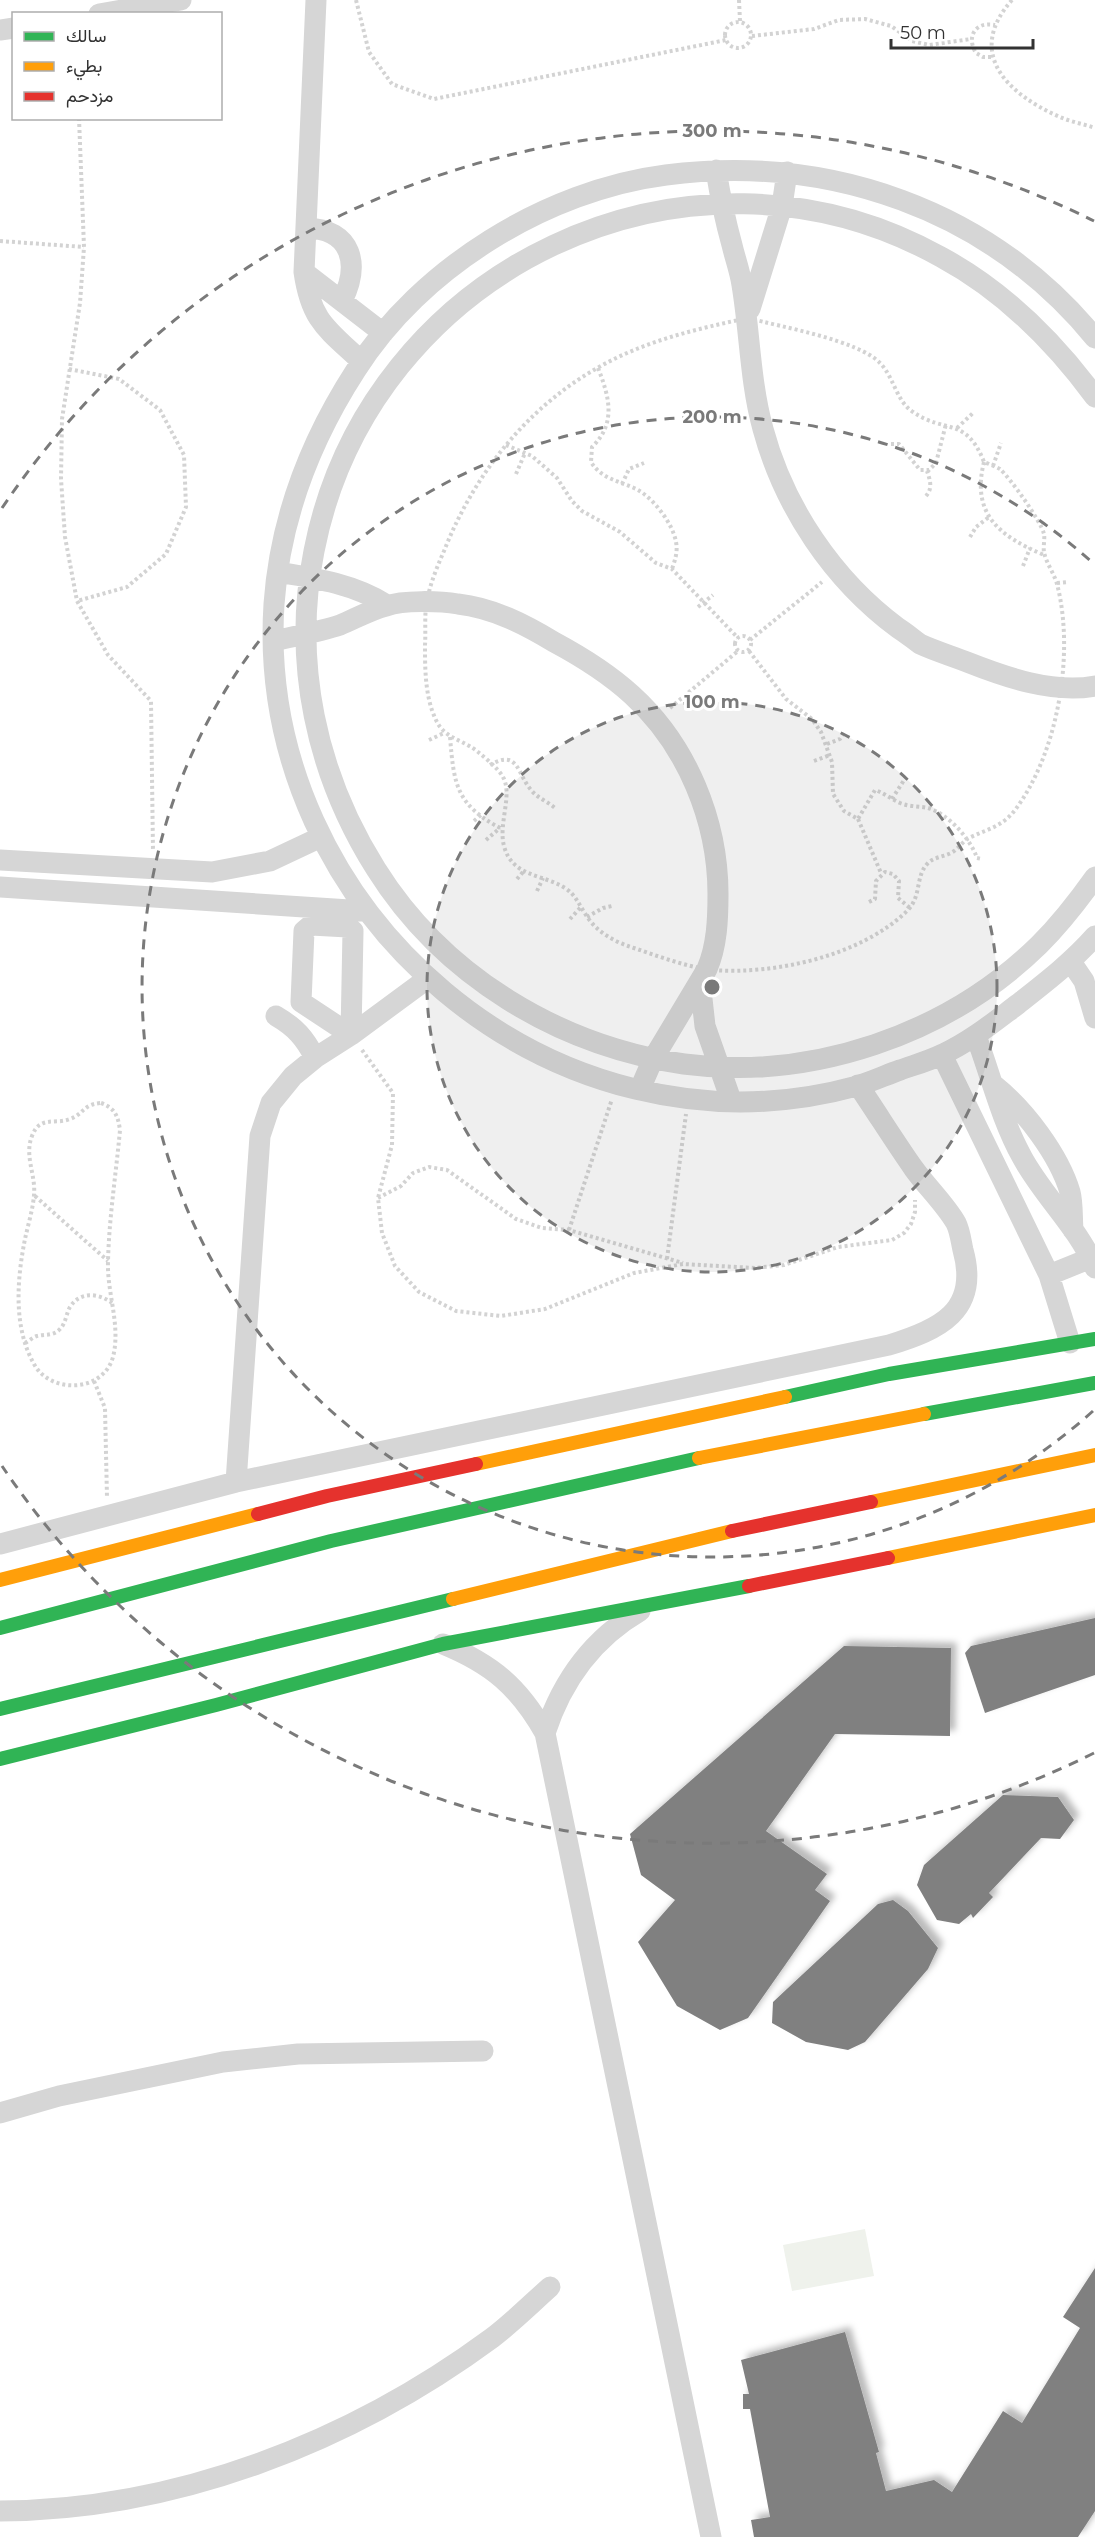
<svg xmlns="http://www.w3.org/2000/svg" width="1095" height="2537" font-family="Montserrat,Vazirmatn,sans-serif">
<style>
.green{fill:#eff2ec}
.building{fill:#808080;filter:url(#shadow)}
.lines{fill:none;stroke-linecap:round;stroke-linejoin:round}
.path{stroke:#d3d3d3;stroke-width:4;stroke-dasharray:3 3;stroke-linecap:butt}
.street{stroke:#d6d6d6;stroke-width:21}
.fast{stroke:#30b455;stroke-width:14}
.slow{stroke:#ff9f0a;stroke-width:14}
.jam{stroke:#e5322d;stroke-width:14}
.ring{fill:none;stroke:#7a7a7a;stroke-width:3;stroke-dasharray:10 8}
.centre{fill:#7a7a7a;stroke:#fff;stroke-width:3}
.ring-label{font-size:18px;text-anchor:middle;font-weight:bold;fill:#7a7a7a;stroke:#fff;stroke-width:6;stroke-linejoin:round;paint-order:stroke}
</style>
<defs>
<filter id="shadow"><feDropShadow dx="5.5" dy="-5.5" stdDeviation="3" flood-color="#0004"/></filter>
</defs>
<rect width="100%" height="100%" fill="#fff"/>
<!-- green -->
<path class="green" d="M865 2229 874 2276 792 2291 783 2245Z"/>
<!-- building -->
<path class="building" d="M1095 1618V1675L985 1713 965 1653 971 1646Z
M844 1646 951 1648 950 1736 835 1734 766 1831 827 1874 815 1890 830 1901 748 2018 720 2030 677 2006 638 1942 675 1900 641 1875 630 1834Z
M1003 1795 1058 1797 1074 1820 1060 1839 1041 1838 989 1893 993 1897 973 1918 971 1914 959 1924 937 1920 917 1885 924 1865Z
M893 1900 908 1911 938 1948 928 1969 865 2042 848 2050 806 2042 772 2023 773 2002 878 1904Z
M1095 2268V2511L1078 2537H754L751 2520 770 2517 750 2409H743V2394H749L741 2360 845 2332 879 2452 876 2453 886 2491 934 2480 952 2492 1003 2411 1022 2423 1080 2328 1063 2317Z"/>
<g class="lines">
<!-- path -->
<path class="path" d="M356 0 369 52 392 84 434 99 726 40
M739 0 740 21
M1012 0C965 53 1007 94 1060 117 1071 122 1084 124 1095 128
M725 35a13 13 0 1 1 26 0a13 13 0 1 1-26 0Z
M752 36 814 29 839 20 865 19 891 26 912 41 929 45 971 39
M991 57H983L976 53C966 37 975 21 995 25
M79 118 84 247 80 303 62 419 61 479 65 537 77 601 108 655 151 701 153 851
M0 241 84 247
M748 318C781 327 858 340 880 363 894 377 896 401 913 412 945 434 966 416 984 462 987 463 998 468 1000 469 1010 478 1041 521 1044 534 1045 540 1043 546 1044 552 1046 563 1054 573 1057 584 1075 653 1058 753 1015 810 1003 826 988 829 971 837 963 840 959 849 951 853 943 857 934 857 928 863 915 876 922 895 908 910 862 956 774 975 712 970 686 967 652 954 628 946 611 940 595 930 586 915 579 905 576 895 565 888 543 874 512 877 504 846 498 824 513 795 503 777 499 769 478 751 471 747 458 739 444 736 437 722 425 699 425 670 425 645 426 631 424 615 427 601 430 584 437 567 444 551 474 475 526 408 599 367 645 341 696 329 748 318Z
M598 368C609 396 617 423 592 447L591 462C602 480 621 481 638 490 654 499 673 524 676 542 678 552 675 560 672 569
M69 369 119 379 160 410 184 455 186 507 166 554 127 587 77 601
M957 428 973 413
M891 444H899L920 470H929L936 463 946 424
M506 445 532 456 557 478 572 501 582 511 620 532 656 563 672 569 738 638
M984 462C971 514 999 536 1044 555
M993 466 1001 443
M516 474 525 453
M622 484 629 469 644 463
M926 496C933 488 930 480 927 471
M970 537 976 527 989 517
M1023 566 1030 548
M1057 583 1068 582
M698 607 713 595
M735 644a8 8 0 1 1 16 0a8 8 0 1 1-16 0Z
M750 640 822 582
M749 651 786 699 812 719 821 732 832 762 833 794 844 811 858 819 875 790C884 793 891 799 900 803 910 807 919 806 928 808 949 814 971 840 977 858L982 859
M670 708 738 651
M450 737C454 785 456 805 502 829
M429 740 444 733
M827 744 840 739 844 733
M814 761 830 755
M490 765C519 748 517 775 532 791 538 798 548 802 555 808
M892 799 906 777
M858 819 881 873
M474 821 481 815
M486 840 500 828
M517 879 523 872
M537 891 543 878
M869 902 875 899 876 881 885 872 893 874 899 881 898 898 910 908
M587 917 603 908 612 906
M570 919 581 907
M362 1050 393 1093 392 1145 378 1198 382 1233 395 1266 419 1292 456 1311 501 1316 545 1309 634 1273 683 1264 755 1268 784 1265 838 1247 892 1240 904 1233 911 1224 915 1212V1200
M101 1103C115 1108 118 1116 120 1130 116 1174 109 1218 108 1262 107 1294 121 1325 113 1357 103 1393 50 1394 34 1364 13 1327 17 1279 25 1239 28 1225 33 1209 34 1195 36 1175 24 1156 32 1136 40 1115 55 1125 70 1119 84 1114 83 1104 101 1103Z
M35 1196 108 1261
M378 1198 401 1186 413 1173 429 1167 447 1170 516 1219 542 1228 569 1230 683 1263
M569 1230 612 1099
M667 1259 686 1114
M25 1343C29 1341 33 1337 37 1336 45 1334 54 1336 60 1329 66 1323 66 1314 70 1307 80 1291 99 1293 112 1303
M94 1381 105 1408 107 1498"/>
<!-- street -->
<path class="street" d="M316 0 304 272C311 321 327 329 361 361
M99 14 181 0
M0 30 14 28
M716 170C720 195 725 220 732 245 735 258 740 271 742 285 750 333 750 382 763 429 784 507 833 580 898 628 906 633 913 639 920 644 935 651 952 656 967 662 1005 677 1053 694 1095 686
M306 228C353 229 360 265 342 301
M304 272 383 333
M750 309 782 206 787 172
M1095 338C989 209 829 154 666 175 547 190 420 268 356 370 310 441 280 519 274 604 254 913 555 1169 857 1086 871 1082 886 1075 900 1070 914 1065 929 1061 943 1054 971 1041 994 1022 1018 1004 1046 982 1072 962 1095 936
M1095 397C1053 340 1004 291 941 257 688 116 369 269 314 551 292 662 316 774 376 869 443 976 559 1046 684 1064 811 1081 947 1035 1039 945 1060 924 1078 901 1095 877
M278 572C315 578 355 584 387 605
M274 641C295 636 319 632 340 625 355 619 370 610 386 606 403 600 440 601 458 604 493 608 524 624 554 642 582 657 609 674 632 695 687 745 718 821 718 894 718 919 717 946 707 969L653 1059 640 1089
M0 860 212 872 270 861 321 837
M0 887 365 911
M311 925 348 927 353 931 351 1035 301 1002 304 931Z
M1071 962 1084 981 1095 1018
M700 981 705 1026 731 1100
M276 1016C295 1027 305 1038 315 1058
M976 1036C991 1076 1001 1119 1022 1157 1043 1196 1078 1227 1095 1268
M942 1055 1049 1275 1070 1343
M995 1086C1025 1110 1059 1155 1070 1192 1073 1203 1072 1218 1073 1230
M1049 1275 1091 1258
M236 1482 260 1136 271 1103 293 1076 315 1058 351 1035 427 979
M0 1544 236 1482 889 1345C939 1330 980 1311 963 1250 961 1241 960 1231 956 1223 945 1204 927 1187 914 1169 895 1142 877 1113 858 1085
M443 1644C492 1664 519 1687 545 1733L711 2537
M545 1733C562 1681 592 1639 640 1611
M0 2113 59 2096 223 2062 298 2054 483 2051
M0 2511C177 2510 351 2442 492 2338 513 2322 531 2304 550 2287"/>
<!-- fast -->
<path class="fast" d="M785 1397 889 1374 1095 1339
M924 1414 1095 1383
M0 1628 331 1541 699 1458
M0 1709 453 1599
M0 1759 216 1705 443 1644 749 1586"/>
<!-- slow -->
<path class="slow" d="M699 1458 924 1414
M476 1464 785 1397
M871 1502 1095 1455
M888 1558 1095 1515
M0 1580 258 1514
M453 1599 732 1531"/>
<!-- jam -->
<path class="jam" d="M258 1514 327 1496 476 1464
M732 1531 871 1502
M749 1586 888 1558"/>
</g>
<!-- distance rings -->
<circle cx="712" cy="987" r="285" fill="#7a7a7a" fill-opacity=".12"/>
<g class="ring">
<circle cx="712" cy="987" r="285"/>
<path d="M1093 1411A570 570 0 1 1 1093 563"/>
<path d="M1094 1753A856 856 0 0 1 2 1466M2 508A856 856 0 0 1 1094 221"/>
</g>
<circle cx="712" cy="987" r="9" class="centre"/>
<g class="ring-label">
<text x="712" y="137">300 m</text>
<text x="712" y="423">200 m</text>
<text x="712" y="708">100 m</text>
</g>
<!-- legend -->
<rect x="12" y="12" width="210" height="108" fill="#ffffff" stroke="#adadad" stroke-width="1.5"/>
<rect x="24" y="32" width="30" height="9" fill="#30b455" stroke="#adadad" stroke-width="1.5"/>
<text x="66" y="42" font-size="18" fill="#323232">سالك</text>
<rect x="24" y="62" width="30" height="9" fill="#ff9f0a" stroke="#adadad" stroke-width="1.5"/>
<text x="66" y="72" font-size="18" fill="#323232">بطيء</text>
<rect x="24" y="92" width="30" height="9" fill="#e5322d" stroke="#adadad" stroke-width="1.5"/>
<text x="66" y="102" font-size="18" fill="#323232">مزدحم</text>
<!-- scale -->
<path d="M891 39v9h142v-9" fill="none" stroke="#323232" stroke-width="3"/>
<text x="900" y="39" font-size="18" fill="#323232" stroke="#ffffff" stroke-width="4.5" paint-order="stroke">50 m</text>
</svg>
